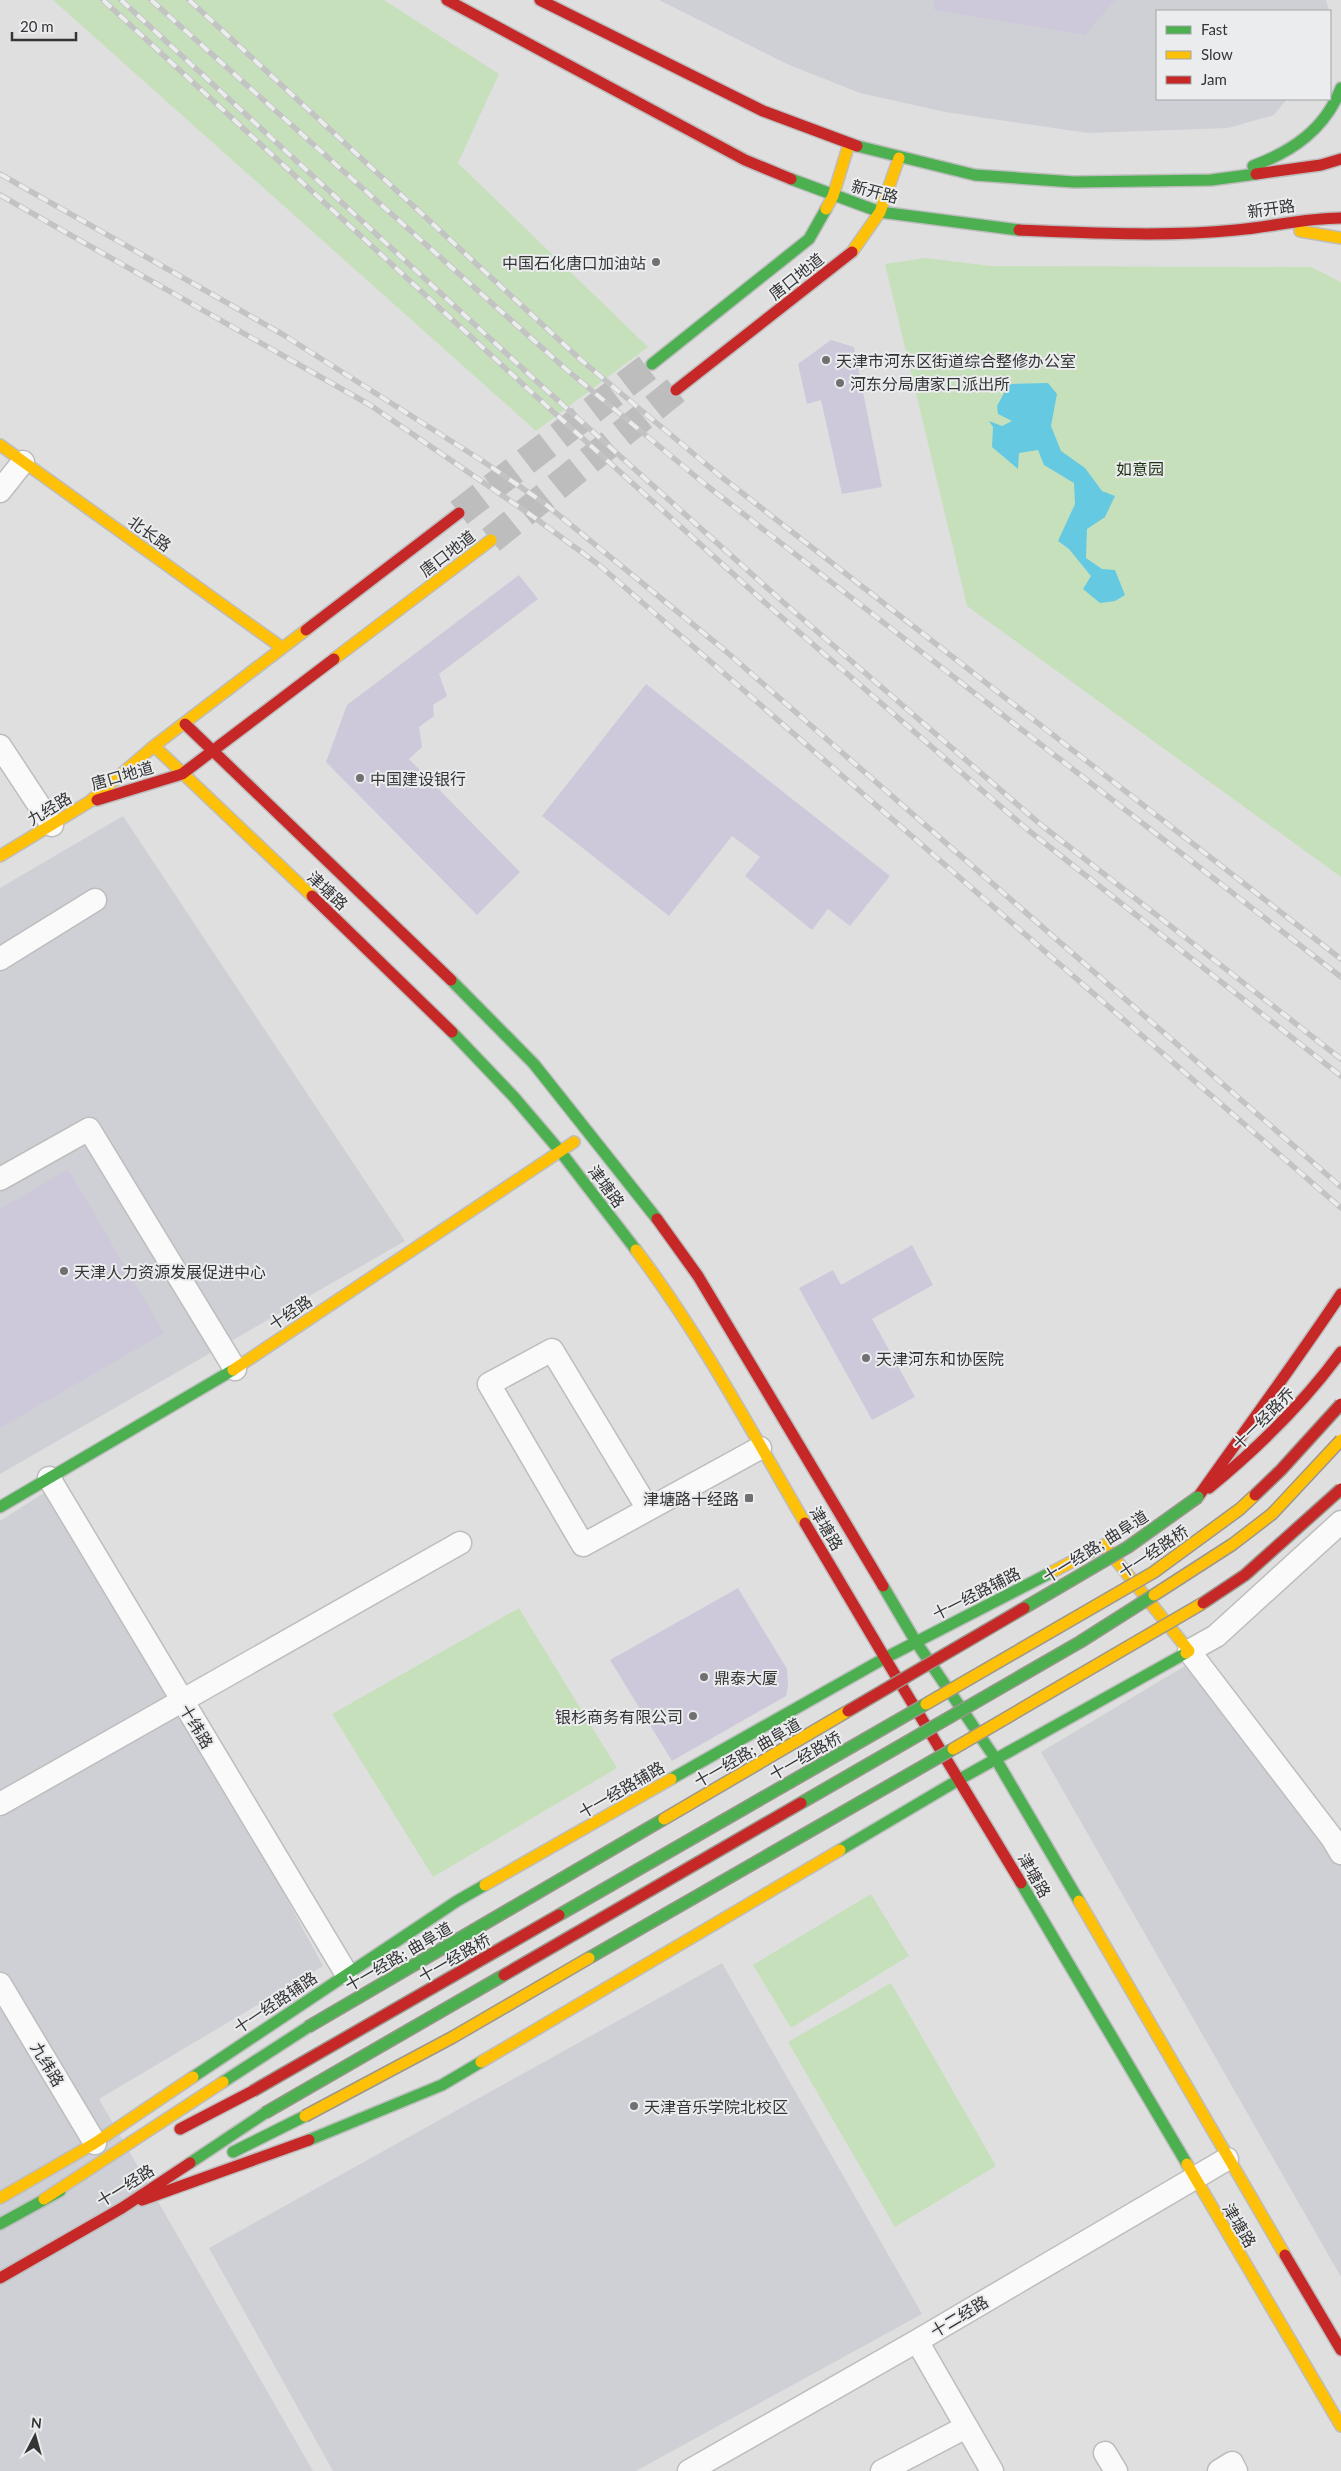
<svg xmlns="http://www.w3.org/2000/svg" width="1341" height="2471" font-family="Lato,'Noto Sans SC',sans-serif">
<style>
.built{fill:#ced0d5}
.green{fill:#c7e0bc}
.water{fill:#65c9e1}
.building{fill:#cec9da}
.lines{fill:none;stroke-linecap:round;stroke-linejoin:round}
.secondary-tunnel{stroke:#bdbdbe;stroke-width:28;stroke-dasharray:28 14;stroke-linecap:butt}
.street-casing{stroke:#bdbdbe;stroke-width:25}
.fast-casing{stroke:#bdbdbe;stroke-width:14}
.slow-casing{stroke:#bdbdbe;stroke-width:14}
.jam-casing{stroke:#bdbdbe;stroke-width:14}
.street{stroke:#fafafa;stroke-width:22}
.fast{stroke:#4caf50;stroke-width:11}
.slow{stroke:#ffc107;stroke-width:11}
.jam{stroke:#c62828;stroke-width:11}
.rail-casing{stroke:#c3c3c4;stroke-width:5.5}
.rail{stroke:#ebecee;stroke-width:4;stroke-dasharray:11;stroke-linecap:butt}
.fast-bridge-casing{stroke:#9b978d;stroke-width:14;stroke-linecap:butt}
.slow-bridge-casing{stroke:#9b978d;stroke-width:14;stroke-linecap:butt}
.jam-bridge-casing{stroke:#9b978d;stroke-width:14;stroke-linecap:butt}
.fast-bridge{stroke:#4caf50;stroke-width:11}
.slow-bridge{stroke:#ffc107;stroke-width:11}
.jam-bridge{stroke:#c62828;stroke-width:11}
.poi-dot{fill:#707072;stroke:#ebecee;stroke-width:2}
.labels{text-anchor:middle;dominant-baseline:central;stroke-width:4;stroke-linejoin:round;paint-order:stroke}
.street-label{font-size:16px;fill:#353536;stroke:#ebecee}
.poi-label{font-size:16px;fill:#353536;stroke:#ebecee;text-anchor:start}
.park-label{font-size:16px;fill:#1c3110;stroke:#ebecee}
</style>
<rect width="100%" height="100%" fill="#dfdfe0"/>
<!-- built -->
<path class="built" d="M659 0H1326L1329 11H1157V99H1287L1274 115 1228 128 1088 133 945 112 860 93 787 64Z
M123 816 405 1241 0 1474V888Z
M61 1482 323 1966 99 2099 313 2471H0V1521Z
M1205 1654 1341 1865V2277L1041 1752Z
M722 1963 922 2314 636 2471H333L209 2248Z"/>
<!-- green -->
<path class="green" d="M53 0H384L499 74 458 163 648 347 536 431Z
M926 258 991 266 1311 267 1341 282V877L967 606 885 264Z
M519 1608 617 1768 433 1877 332 1714Z
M871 1894 909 1956 791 2028 753 1965Z
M891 1983 996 2166 895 2227 788 2042Z"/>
<!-- water -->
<path class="water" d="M1048 383 1057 394 1051 426 1061 451 1085 468 1102 491 1115 496 1105 517 1087 529 1086 558 1102 569 1115 570 1125 595 1115 601 1100 603 1083 589 1091 576 1069 549 1058 541 1075 504 1074 483 1044 465 1038 450 1019 453 1018 469 992 447 993 427 989 421 1002 426 1012 421 998 414 997 406 1009 384Z"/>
<!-- building -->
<path class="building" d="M934 0H1115L1085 35 934 10Z
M831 340 854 347 882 487 842 494 821 400 807 404 798 364Z
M519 575 538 599 439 674 447 696 433 705 434 716 419 727 422 747 409 759 520 872 477 915 326 762 347 705Z
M646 684 890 876 850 926 828 909 812 930 745 876 760 857 732 836 669 916 542 816Z
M68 1169 164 1333 0 1428V1209Z
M912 1245 933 1285 872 1319 915 1397 872 1420 799 1288 833 1270 841 1285Z
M738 1588 787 1669 788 1685 786 1696 672 1761 610 1660Z"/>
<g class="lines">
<!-- secondary-tunnel -->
<path class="secondary-tunnel" d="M459 513 652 364
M491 540 676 390"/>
<!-- street casing -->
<g class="street-casing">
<path id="street" d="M0 491 23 462
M0 746 52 825
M0 959 95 900
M0 1179 89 1129 235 1369
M49 1478 346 1973
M648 1509 552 1350 489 1384 583 1545 760 1448
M1341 1522 1216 1636 1189 1651 1332 1838 1341 1853
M0 1804 460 1543
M0 1984 95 2143
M917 2341 992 2471
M1105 2453 1116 2471
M689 2471 917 2341 1227 2159
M882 2471 966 2427
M1219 2471 1232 2463 1236 2471"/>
</g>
<!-- fast casing -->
<g class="fast-casing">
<path id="fast" d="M857 146 975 175 1074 182 1211 180 1256 174
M1253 166C1293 151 1325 129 1341 88
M791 179 880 212 1019 230
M652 364 809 239 826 209
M451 980 534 1064 657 1219
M452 1032 514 1097 560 1151 636 1250
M0 1507 233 1370
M883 1586 916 1642
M916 1642 997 1761 1079 1901
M671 1779 885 1658 1052 1572
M840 1850 960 1779 1186 1653
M1021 1883 1187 2164
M193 2077 457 1901 485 1885
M223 2082 308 2027
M309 2140 442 2085 481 2062
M233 2152 305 2116
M190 2163 265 2113
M0 2224 60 2191"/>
</g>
<!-- slow casing -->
<g class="slow-casing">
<path id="slow" d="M826 209 833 196 849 144
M1300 231 1341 238
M852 252 880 212 899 158
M0 445 281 647
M334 659 491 540
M154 746 312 896
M0 856 89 802 154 746 306 630
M636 1250C699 1333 752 1432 805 1523
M233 1370 574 1142
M1052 1572 1104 1545 1189 1651 1186 1653
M485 1885 671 1779
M1079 1901 1285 2255
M481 2062 840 1850
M1187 2164 1341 2426
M0 2198 95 2143 193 2077
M44 2199 223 2082"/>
</g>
<!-- jam casing -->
<g class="jam-casing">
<path id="jam" d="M447 0 745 160 791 179
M540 0 763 111 857 146
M1256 174 1321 165 1341 159
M1019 230C1091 233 1164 237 1236 230 1271 227 1305 218 1341 218
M676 390 852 252
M306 630 459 513
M185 724 451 980
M97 800 182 774 334 659
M312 896 452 1032
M657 1219 698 1276 883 1586
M1209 1488C1259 1447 1303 1404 1341 1352
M1198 1497C1246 1429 1295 1363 1341 1294
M805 1523 885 1658
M885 1658 1021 1883
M180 2129 253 2091
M142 2200 309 2140
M1285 2255 1341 2350
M0 2278 122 2208 190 2163"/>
</g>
<!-- street -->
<use href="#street" class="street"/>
<!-- fast -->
<use href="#fast" class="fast"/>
<!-- slow -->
<use href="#slow" class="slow"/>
<!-- jam -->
<use href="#jam" class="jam"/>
<!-- rail casing -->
<g class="rail-casing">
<path id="rail" d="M103 0 539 399 771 608 1028 830 1341 1076
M121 0 544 388 783 602 1040 824 1341 1059
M151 0 567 370 706 485 1341 977
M189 0 581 360 719 475 1341 959
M0 174 282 334 481 460 544 503 722 648 1341 1187
M0 195 370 405 531 515 599 565 1341 1208"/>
</g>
<!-- rail -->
<use href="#rail" class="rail"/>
<!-- fast-bridge casing -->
<g class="fast-bridge-casing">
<path id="fast-bridge" d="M1024 1608 1128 1547 1198 1497
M801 1803 1080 1642 1154 1595
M559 1915 926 1704
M589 1958 953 1749
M308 2027 664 1819
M265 2113 504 1975"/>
</g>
<!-- slow-bridge casing -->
<g class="slow-bridge-casing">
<path id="slow-bridge" d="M1154 1595 1233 1544 1272 1514 1341 1440
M926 1704 1154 1572 1240 1509 1255 1495
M953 1749 1203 1603
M664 1819 848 1711
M305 2116 453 2037 589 1958"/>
</g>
<!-- jam-bridge casing -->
<g class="jam-bridge-casing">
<path id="jam-bridge" d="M1255 1495 1281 1470 1341 1404
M1203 1603 1245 1575 1341 1489
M848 1711 1024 1608
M504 1975 801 1803
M253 2091 559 1915"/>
</g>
<!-- fast-bridge -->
<use href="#fast-bridge" class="fast-bridge"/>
<!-- slow-bridge -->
<use href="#slow-bridge" class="slow-bridge"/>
<!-- jam-bridge -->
<use href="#jam-bridge" class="jam-bridge"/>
</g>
<!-- markers -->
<g class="poi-dot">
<circle cx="656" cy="262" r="5"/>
<circle cx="826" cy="360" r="5"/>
<circle cx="840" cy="383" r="5"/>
<circle cx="360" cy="778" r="5"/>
<circle cx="64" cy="1271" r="5"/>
<circle cx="866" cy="1358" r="5"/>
<rect x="744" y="1493" width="10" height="10" rx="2.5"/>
<circle cx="704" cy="1677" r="5"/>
<circle cx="693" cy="1716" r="5"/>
<circle cx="634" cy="2106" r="5"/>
</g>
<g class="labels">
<!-- street labels -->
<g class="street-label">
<text transform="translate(875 191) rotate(15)">新开路</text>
<text transform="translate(1271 208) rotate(-8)">新开路</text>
<text transform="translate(796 276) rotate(-38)">唐口地道</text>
<text transform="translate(150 533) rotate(36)">北长路</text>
<text transform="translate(447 553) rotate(-37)">唐口地道</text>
<text transform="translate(122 775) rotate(-16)">唐口地道</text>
<text transform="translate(49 808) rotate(-31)">九经路</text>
<text transform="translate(328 890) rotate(43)">津塘路</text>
<text transform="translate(607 1186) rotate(53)">津塘路</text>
<text transform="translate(290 1312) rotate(-34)">十经路</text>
<text transform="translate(1263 1418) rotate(-45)">十一经路乔</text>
<text transform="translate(827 1528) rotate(59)">津塘路</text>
<text transform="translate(1095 1546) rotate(-32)">十一经路; 曲阜道</text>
<text transform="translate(1153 1551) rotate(-34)">十一经路桥</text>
<text transform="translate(976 1593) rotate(-27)">十一经路辅路</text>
<text transform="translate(197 1726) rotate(59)">十纬路</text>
<text transform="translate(747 1752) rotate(-30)">十一经路; 曲阜道</text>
<text transform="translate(805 1755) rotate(-30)">十一经路桥</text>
<text transform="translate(621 1789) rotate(-30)">十一经路辅路</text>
<text transform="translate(1035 1875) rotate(60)">津塘路</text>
<text transform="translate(398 1956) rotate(-30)">十一经路; 曲阜道</text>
<text transform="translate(454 1957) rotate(-30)">十一经路桥</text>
<text transform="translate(275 2002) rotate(-34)">十一经路辅路</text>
<text transform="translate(48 2064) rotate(59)">九纬路</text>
<text transform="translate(125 2185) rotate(-32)">十一经路</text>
<text transform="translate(1240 2225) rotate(59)">津塘路</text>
<text transform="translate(959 2316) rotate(-31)">十二经路</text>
</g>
<!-- poi labels -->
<g class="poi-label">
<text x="646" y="262" text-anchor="end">中国石化唐口加油站</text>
<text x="836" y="360">天津市河东区街道综合整修办公室</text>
<text x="850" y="383">河东分局唐家口派出所</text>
<text x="370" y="778">中国建设银行</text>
<text x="74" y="1271">天津人力资源发展促进中心</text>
<text x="876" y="1358">天津河东和协医院</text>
<text x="739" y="1498" text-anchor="end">津塘路十经路</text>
<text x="714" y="1677">鼎泰大厦</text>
<text x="683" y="1716" text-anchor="end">银杉商务有限公司</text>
<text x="644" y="2106">天津音乐学院北校区</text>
</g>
<!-- park labels -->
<g class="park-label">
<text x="1140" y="468">如意园</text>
</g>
</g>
<!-- legend -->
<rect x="1156" y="10" width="175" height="90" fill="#ebecee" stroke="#a2a3a4"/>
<rect x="1166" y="26" width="25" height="8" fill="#4caf50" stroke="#a2a3a4"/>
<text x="1201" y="35" font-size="15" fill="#353536">Fast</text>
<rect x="1166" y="51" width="25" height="8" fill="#ffc107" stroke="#a2a3a4"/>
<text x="1201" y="60" font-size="15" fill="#353536">Slow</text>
<rect x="1166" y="76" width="25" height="8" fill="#c62828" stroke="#a2a3a4"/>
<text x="1201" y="85" font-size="15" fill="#353536">Jam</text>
<!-- north arrow -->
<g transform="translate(35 2436) rotate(6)" stroke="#ebecee" stroke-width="4" paint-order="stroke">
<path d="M0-4L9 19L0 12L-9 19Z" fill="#353536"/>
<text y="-8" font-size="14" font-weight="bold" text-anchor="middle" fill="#353536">N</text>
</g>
<!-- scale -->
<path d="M12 32v8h64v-8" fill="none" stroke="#353536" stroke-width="2.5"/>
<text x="20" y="32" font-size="15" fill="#353536" stroke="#ebecee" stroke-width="4" paint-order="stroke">20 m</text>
</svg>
